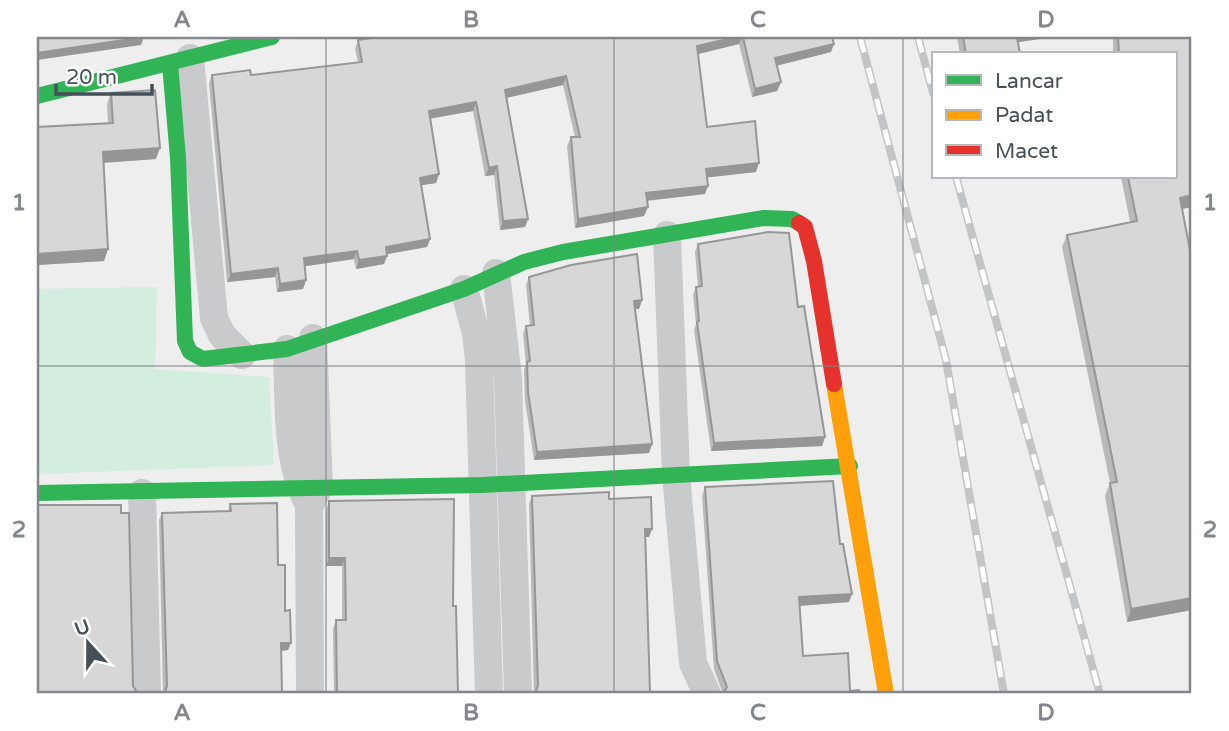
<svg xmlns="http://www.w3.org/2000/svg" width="1229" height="731" font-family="'Varela Round',sans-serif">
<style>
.green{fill:#d3edde}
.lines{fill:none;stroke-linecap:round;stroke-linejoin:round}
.street{stroke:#c8cacc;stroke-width:28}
.fast{stroke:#30b455;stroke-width:16}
.slow{stroke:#ff9f0a;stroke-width:16}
.jam{stroke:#e5322d;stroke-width:16}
.rail-casing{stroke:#c3c4c6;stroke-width:8}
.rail{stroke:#fff;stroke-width:5;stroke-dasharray:16;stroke-linecap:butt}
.wall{fill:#b9b9ba}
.shaded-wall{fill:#969697}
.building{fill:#d7d7d8;stroke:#969697;stroke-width:2}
.grid{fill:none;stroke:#81878d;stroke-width:2;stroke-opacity:0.55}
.neatline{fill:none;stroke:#81878d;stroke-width:2.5}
.grid-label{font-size:23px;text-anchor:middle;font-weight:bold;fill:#81878d}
</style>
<rect width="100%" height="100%" fill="#eee"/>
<!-- green -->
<path class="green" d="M157 287 155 369 269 377 274 465 37 474V289Z"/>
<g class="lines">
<!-- street -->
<path class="street" d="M190 58 214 318 222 335 242 355
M667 235 676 475 693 663 707 694
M496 273 508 378 518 694
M464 289 476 333 479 360 489 694
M287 349C289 398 285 461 309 505L310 694
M142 493 147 694
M311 503 319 487 313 338"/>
<!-- fast -->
<path class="fast" d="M170 64 178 158 185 341 190 352 203 359 287 349 464 289 524 262 563 252 764 218 792 219 799 223
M37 96 272 37
M37 493 482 485 850 466"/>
<!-- slow -->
<path class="slow" d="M834 384 886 694"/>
<!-- jam -->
<path class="jam" d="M799 223 805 227 814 261 834 384"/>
<!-- rail casing -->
<g class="rail-casing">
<path id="rail" d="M860 37 946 360 1004 694
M918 37 933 93
M956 177 1100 694"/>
</g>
<!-- rail -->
<use href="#rail" class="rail"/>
</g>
<!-- wall -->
<path class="wall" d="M378 37H832L831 52 776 66 781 82 777 91 752 97 739 44 698 54 707 127 756 172 707 177 705 194 647 201 648 207 644 216 575 228 567 146 571 137H575L563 85 506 98 528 219 525 227 500 230 494 175 485 176 473 111 430 119 439 174 436 183 421 185 430 239 427 247 387 254 384 264 356 269 354 259 305 266 306 280 303 289 277 292 275 277 227 282 209 83 212 75H251L358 62 355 49 358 40Z
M957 37H1053L1018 42 1020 54H960Z
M1113 37H1192V207L1182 209 1192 610 1127 622 1105 496 1110 483 1062 247 1067 235 1130 222 1121 177H1175V54H1113Z
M111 93 156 159 103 163 108 249 104 261 37 265 108 123 107 104Z
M698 244 798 307 825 437 822 446 711 451 694 330 696 324 693 295 696 287H698L695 252Z
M529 277 642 300 639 309H635L649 453 534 460 525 401 524 370 526 364 523 334 526 326H530L526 285Z
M705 487 840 544 849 602 800 606 723 694 714 669 702 496Z
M532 496 609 499 652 529 649 537H645L534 694 529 504Z
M329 501 453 606 458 694H334L333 629 336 620H342V566H326V510Z
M230 504 278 565 291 643 288 650 282 651V693L287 694H163L159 520 162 513 228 511Z"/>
<!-- shaded-wall -->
<path class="shaded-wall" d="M144 37 141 45 37 60V53Z
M736 37H742L739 44 694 55 697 46Z
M1015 37H1053L1013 43Z
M834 44 831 52 771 67 775 58Z
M566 76 563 85 502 99 505 90Z
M781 82 777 91 752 97 755 89Z
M476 102 473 111 426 119 429 111Z
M160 148 156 159 99 163 103 152Z
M759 163 756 172 703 178 706 169Z
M497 166 494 175 485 176 489 168Z
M439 174 436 183 417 186 420 178Z
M708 186 705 194 643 201 646 193Z
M1192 195V207L1175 210 1180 198Z
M648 207 644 216 575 228 578 219Z
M528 219 525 227 500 230 503 221Z
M430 239 427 247 382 255 386 247Z
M108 249 104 261 37 265V254Z
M357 251 354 259 300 267 304 258Z
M387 256 384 264 356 269 359 260Z
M278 268 275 277 227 282 231 274Z
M306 280 303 289 277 292 280 284Z
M642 300 639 309H631L634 301Z
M825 437 822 446 711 451 714 443Z
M652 444 649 453 534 460 537 452Z
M645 529H652L649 537H642Z
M329 558H345L342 566H326Z
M852 594 849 602 796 606 799 597Z
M1192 598V610L1127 622 1131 609Z
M281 643H291L288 650 279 651Z"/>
<!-- building -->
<path class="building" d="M37 37H144L37 53Z
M378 37H736L697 46 707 127 755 121 759 163 706 169 708 186 646 193 648 207 578 219 571 137H580L566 76 505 90 528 219 503 221 497 166 489 168 476 102 429 111 439 174 420 178 430 239 386 247 387 256 359 260 357 251 304 258 306 280 280 284 278 268 231 274 212 75 250 70 251 75 362 62 358 40Z
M743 37H832L834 44 775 58 781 82 755 89Z
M963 37H1017L1020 54H966Z
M1118 37H1192V195L1180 198 1192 261V598L1131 609 1110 483 1117 482 1067 235 1137 221 1128 177H1175V54H1119Z
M155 90 160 148 103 152 108 249 37 254V127L113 123 111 93Z
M768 232 789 233 798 307 804 306 825 437 714 443 697 322 699 321 696 287 702 286 698 244Z
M637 254 642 300 634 301 652 444 537 452 528 392 527 362 530 361 526 326 534 325 529 277 571 265Z
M833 481 840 544H843L852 594 799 597 803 656 848 653 850 691 859 690 860 694H723L727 687 717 661 705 487Z
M609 492V499L651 497 652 529H645L650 694H535L538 685 532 496Z
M454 499 453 606H456L458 694H337L336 620H346L345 558H329V501Z
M277 503 278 565H285V611L290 610 291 643H281L282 693 287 692V694H164L167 686 162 513 231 511 230 504Z
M37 505H121V513H129L133 686 138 694H37Z"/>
<!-- grid -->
<path class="grid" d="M326 37V694M614 37V694M903 37V694M37 366H1192"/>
<!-- border -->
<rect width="1229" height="731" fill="none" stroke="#ffffff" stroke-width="77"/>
<!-- legend -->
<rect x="932" y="52" width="245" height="126" fill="#ffffff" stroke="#b5b9bd" stroke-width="2"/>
<rect x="946" y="75" width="35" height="10" fill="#30b455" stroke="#b5b9bd" stroke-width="2"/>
<text x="995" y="88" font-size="21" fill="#465059">Lancar</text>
<rect x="946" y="110" width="35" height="10" fill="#ff9f0a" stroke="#b5b9bd" stroke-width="2"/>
<text x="995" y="122" font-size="21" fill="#465059">Padat</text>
<rect x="946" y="145" width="35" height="10" fill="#e5322d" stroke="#b5b9bd" stroke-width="2"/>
<text x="995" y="158" font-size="21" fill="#465059">Macet</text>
<!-- north arrow -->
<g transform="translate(88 643) rotate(339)" stroke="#ffffff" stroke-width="5" paint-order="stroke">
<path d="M0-5L12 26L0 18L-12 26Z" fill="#465059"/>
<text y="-10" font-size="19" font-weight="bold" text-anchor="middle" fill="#465059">U</text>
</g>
<!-- scale -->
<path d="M56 84v10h96v-10" fill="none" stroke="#465059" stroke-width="3.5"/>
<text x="66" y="84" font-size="21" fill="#465059" stroke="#ffffff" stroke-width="5" paint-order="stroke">20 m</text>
<rect x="38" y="38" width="1152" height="654" class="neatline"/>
<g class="grid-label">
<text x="182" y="27">A</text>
<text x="471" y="27">B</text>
<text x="758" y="27">C</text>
<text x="1046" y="27">D</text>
<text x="19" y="210">1</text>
<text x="1210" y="210">1</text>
<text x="19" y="537">2</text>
<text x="1210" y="537">2</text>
<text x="182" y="720">A</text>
<text x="471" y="720">B</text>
<text x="758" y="720">C</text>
<text x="1046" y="720">D</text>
</g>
</svg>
